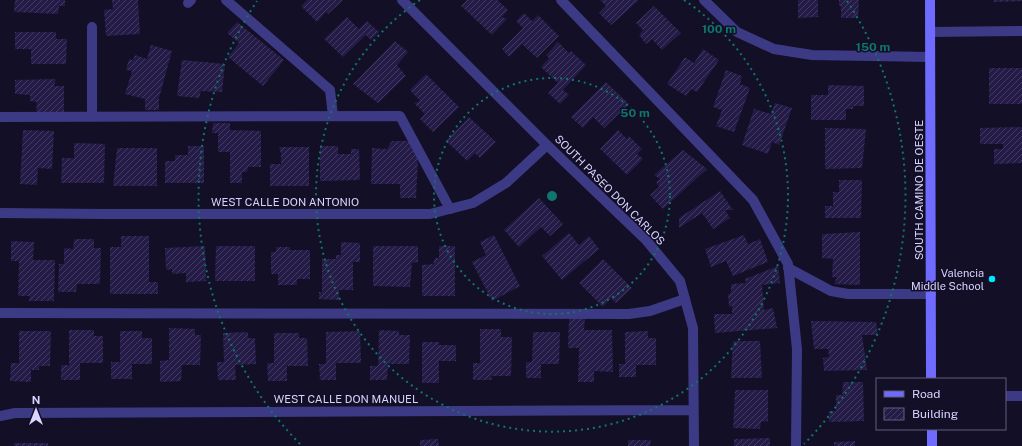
<svg xmlns="http://www.w3.org/2000/svg" width="1022" height="446" font-family="'Public Sans',sans-serif">
<style>
.building{fill:url(#building-hatch)}
.lines{fill:none;stroke-linecap:round;stroke-linejoin:round}
.lane{stroke:#3d3a85;stroke-width:10}
.street{stroke:#3d3a85;stroke-width:10}
.secondary{stroke:#6f6bff;stroke-width:10}
.ring{fill:none;stroke:#0f766e;stroke-width:2;stroke-dasharray:2 4}
.poi-dot{fill:#00e5ff;stroke:#130f26;stroke-width:1.5}
.labels{text-anchor:middle;dominant-baseline:central;stroke-width:3;stroke-linejoin:round;paint-order:stroke}
.street-label{font-size:11px;fill:#d9d4ff;stroke:#130f26}
.poi-label{font-size:11px;fill:#d9d4ff;stroke:#130f26;text-anchor:end}
.centre{fill:#0f766e;stroke:#130f26;stroke-width:2}
.ring-label{font-size:12px;text-anchor:middle;font-weight:bold;fill:#0f766e;stroke:#130f26;stroke-width:3;stroke-linejoin:round;paint-order:stroke}
</style>
<defs>
<pattern id="building-hatch" width="6" height="6" patternUnits="userSpaceOnUse"><rect width="6" height="6" fill="#241b47"/><path d="M-1 1l2-2M0 6l6-6M5 7l2-2" fill="none" stroke="#433b63"/></pattern>
</defs>
<rect width="100%" height="100%" fill="#130f26"/>
<!-- building -->
<path class="building" d="M15 0H65V6H59L58 14 14 12Z
M112 0H138L140 34 106 36 104 10 113 9Z
M307 0H343L328 14 326 12 317 22 301 6Z
M467 0H497L508 10 502 17 507 19 492 35 461 6Z
M600 0H639L611 25 599 13 606 6Z
M798 0H818V17L798 18Z
M839 0H859L858 18H841V6H839Z
M994 0H1022V1L994 2Z
M654 6 681 33 662 50 652 39 646 44 639 35 643 30 636 23Z
M524 13 532 21 538 15 559 36 537 58 522 44 509 57 502 49 523 28 516 21Z
M347 17 359 29 367 21 379 32 371 40 366 35 343 57 324 39Z
M237 22 284 60 263 86 228 57 239 43 227 33Z
M15 32H56V39H67L66 64H31V49H15Z
M395 41 408 52 397 65 406 76 378 103 353 84Z
M558 42 569 53 571 51 586 65 563 90 569 95 560 104 548 93 558 83 541 67 549 58 546 55Z
M151 45 172 51 159 98V110H145V99L125 94 132 71 126 70 129 59 133 60 135 55 147 59Z
M703 49 719 60 697 92 691 89 686 96 667 84 685 57 694 63Z
M182 60 225 64 222 92 201 91 199 98 177 96Z
M989 68H1022V104H989Z
M726 70 742 76 740 84 750 88 734 132 716 126 722 110 713 107Z
M426 74 459 107 433 132 420 119 425 114 414 103 420 101 410 90Z
M56 79 54 86H64V114L36 113 37 102 30 101V95L15 94V80Z
M606 82 629 104 604 128 593 117 583 128 571 117Z
M828 85 864 86V106H853V109H846V120H811V95H828Z
M775 103 792 108 779 145 772 142 768 154 742 145 754 109 771 114Z
M469 117 496 142 480 158 475 153 467 161 446 141Z
M213 123H230V130L261 131V167H248L247 172H242V183H230V152H218V133H212Z
M1022 127V163L994 164V149H1003V144H980V128Z
M825 128 866 129 862 168 825 169Z
M23 130 54 131 52 169 38 168 37 185 20 184Z
M618 130 627 139 629 136 642 149 637 154 643 159 627 175 600 149Z
M392 141H409L418 158 416 198H400V184H371L372 148 387 149Z
M74 143 105 144 104 183H61L62 158H74Z
M188 146H204V183H165V161H175V155H188Z
M320 146H338V154H351V149H359L360 180 320 181Z
M279 147H309V186H270V164H281V154Z
M117 148H157V186H113Z
M683 150 707 169 663 209 650 195 659 187 656 182 660 179 654 175Z
M839 180H862L861 218H825V206H833V192H839Z
M720 191 733 210H725L730 218 713 229 702 213 679 228V218Z
M539 198 563 224 550 236 541 227 519 247 504 230Z
M860 232V285L834 284 837 277H832L833 259 822 258V234Z
M569 233 579 245 589 236 599 249 562 280 542 256Z
M494 235 520 286 492 301 472 262 486 255 480 242Z
M744 235 748 244 760 239 768 262 733 276 726 261 711 267 705 249Z
M121 236H149V282H158V294H110V247H121Z
M74 239H94V248H101L100 284H77L76 292H58L59 264H64V248L73 249Z
M11 241 34 242 33 260H55L54 301H29L30 296H18L19 261H11Z
M341 242 360 243V262H353V290H339V300L319 299V292H322V259H336V255H341Z
M205 246 206 281 186 282V273L172 274V269L166 270 165 248Z
M216 246H255V281H215Z
M373 246H418V262L412 263 410 287 373 286Z
M439 246H455V296H422V265L433 264 435 258H439Z
M276 247H290V250H310V279H297V285H278V274H271V252H276Z
M603 259 632 288 616 303 611 298 603 307 579 283Z
M778 266 780 283 762 285 764 310 773 308 777 328 715 333 714 314H732V306L729 307 728 294 731 293V284L746 283 745 279Z
M569 318H585L584 330H612L613 372 594 371V382H578L579 348H568Z
M811 321 876 322 878 335H862L867 370 824 371 823 358 829 357 828 349H814Z
M169 328 195 329V335H201L200 365H182L181 381 160 382V361L169 360Z
M480 329H501V337H512L511 376H491L492 380H473V363H480Z
M69 330H94V336H103V363H80V380H61V365H69Z
M379 330 399 331V335H410L409 364H388L387 380H370V366H378Z
M19 331H51L50 366H39V370H31V382L10 381 11 363H19Z
M120 331H142V338H152V364H132V379H111V362H120Z
M360 331 361 363H336V380H320L319 364H326V332Z
M648 331V338H656V365H636V377H619V364H625V332Z
M248 332V338H255L256 364 235 365 236 380H218L217 362H224L223 333Z
M533 332H560L559 364H541V378H526V362H532Z
M274 333H299V338H307L308 366H287V381H268L267 363H274Z
M733 341H760L762 378H731Z
M422 342H439V345H456V361H439V383H422Z
M843 382H863L864 421 829 422V411H836V395H842Z
M735 390H768V421L761 422 760 429 733 428Z
M770 438V446H734V439Z
M438 439 439 446H420V440Z
M628 440H651L650 446H628Z
M855 441V446H834V442Z
M14 443H48V446H14Z"/>
<g class="lines">
<!-- lane -->
<path class="lane" d="M226 0 330 90 333 116
M561 0 753 200 788 264 797 349 796 446
M92 27V117
M0 117 400 116 450 209
M788 268 831 291 848 294H931
M0 313 629 314 650 311 685 299
M1005 396H1022"/>
<!-- street -->
<path class="street" d="M402 0 547 145 646 240 680 281 693 328 694 446
M704 0 737 32 774 49 812 55 930 57
M188 3 191 0
M930 32 1022 31
M0 213 104 214H430L473 203 506 183 547 145
M0 416 15 413 693 410"/>
<!-- secondary -->
<path class="secondary" d="M930 0 931 379
M932 429V446"/>
</g>
<!-- distance rings -->
<g class="ring">
<circle cx="552" cy="196" r="118"/>
<path d="M684 0A236 236 0 1 1 420 0"/>
<path d="M300 444A354 354 0 0 1 257 1M847 1A354 354 0 0 1 804 444"/>
</g>
<!-- markers -->
<circle class="poi-dot" cx="992" cy="279" r="4"/>
<g class="labels">
<!-- street labels -->
<g class="street-label">
<text transform="translate(610 190) rotate(45)">SOUTH PASEO DON CARLOS</text>
<text transform="translate(919 190) rotate(-90)">SOUTH CAMINO DE OESTE</text>
<text x="285" y="202">WEST CALLE DON ANTONIO</text>
<text x="346" y="399">WEST CALLE DON MANUEL</text>
</g>
<!-- poi labels -->
<g class="poi-label">
<text x="984" y="273">Valencia<tspan x="984" dy="13">Middle School</tspan></text>
</g>
</g>
<circle cx="552" cy="196" r="6" class="centre"/>
<g class="ring-label">
<text x="719" y="33">100 m</text>
<text x="873" y="51">150 m</text>
<text x="635" y="117">50 m</text>
</g>
<!-- legend -->
<rect x="876" y="378" width="130" height="52" fill="#130f26" stroke="#625e7d"/>
<rect x="884" y="391" width="20" height="6" fill="#6f6bff" stroke="#625e7d"/>
<text x="912" y="398" font-size="12" fill="#d9d4ff">Road</text>
<rect x="884" y="408" width="20" height="12" fill="url(#building-hatch)" stroke="#625e7d"/>
<text x="912" y="418" font-size="12" fill="#d9d4ff">Building</text>
<!-- north arrow -->
<g transform="translate(36 410)" stroke="#130f26" stroke-width="3" paint-order="stroke">
<path d="M0-3L7 15L0 10L-7 15Z" fill="#d9d4ff"/>
<text y="-6" font-size="11" font-weight="bold" text-anchor="middle" fill="#d9d4ff">N</text>
</g>
</svg>
